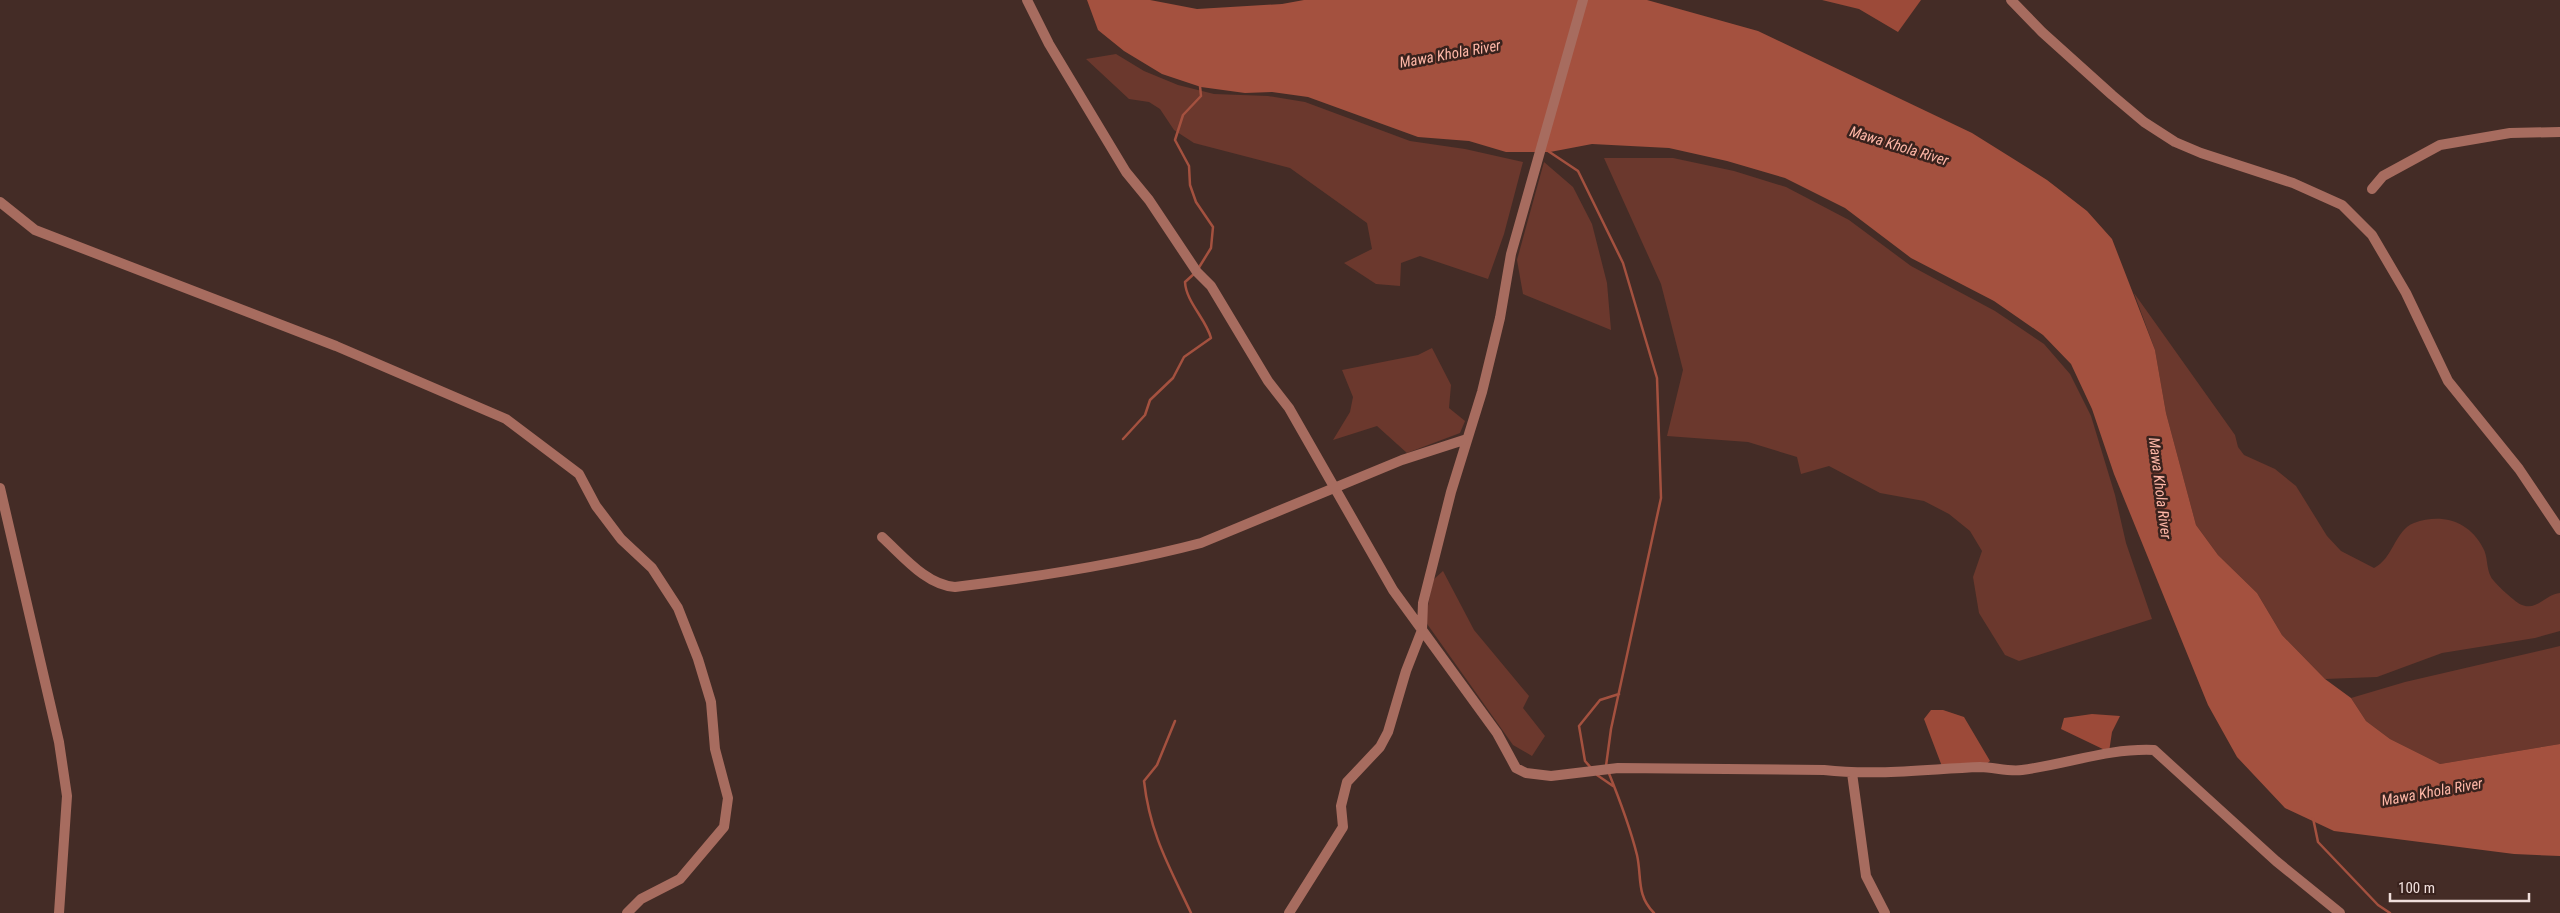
<svg xmlns="http://www.w3.org/2000/svg" width="2560" height="913" font-family="'Roboto Condensed',sans-serif">
<style>
.green{fill:#6b382d}
.forest{fill:#9c4a39}
.water{fill:#a4513f}
.lines{fill:none;stroke-linecap:round;stroke-linejoin:round}
.stream{stroke:#a4513f;stroke-width:2.5}
.minor{stroke:#a76c5f;stroke-width:10}
.labels{text-anchor:middle;dominant-baseline:central;stroke-width:5;stroke-linejoin:round;paint-order:stroke}
.water-label{font-size:15px;font-style:italic;fill:#feb7a7;stroke:#39221d}
</style>
<rect width="100%" height="100%" fill="#442c26"/>
<!-- green -->
<path class="green" d="M1116 54 1144 71 1178 85 1214 94 1268 96 1305 102 1410 141 1465 149 1523 162 1504 234 1488 279 1420 256 1401 263 1400 286 1376 284 1344 263 1372 249 1367 223 1290 168 1194 143 1174 130 1160 109 1149 102 1129 99 1086 59Z
M1604 158H1673L1734 171 1786 187 1849 220 1911 266 1995 311 2044 344 2070 374 2091 416 2115 495 2126 543 2152 619 2019 661 2005 655 1979 613 1973 577 1982 551 1970 531 1949 514 1924 501 1880 493 1829 466 1801 474 1797 457 1748 442 1667 436 1683 370 1661 284Z
M1544 162 1573 187 1592 224 1607 283 1611 330 1523 294 1517 260Z
M2134 293 2235 435 2238 447 2244 455 2275 469 2296 486 2327 536 2341 551 2374 568C2393 559 2395 530 2414 523 2442 513 2469 521 2483 548 2488 556 2486 568 2491 577 2493 582 2517 604 2522 605 2537 611 2546 594 2560 593V631L2535 638 2442 653 2377 677 2325 679 2282 635 2257 593 2218 555 2196 525 2166 413 2155 350Z
M1432 348 1451 385 1449 408 1465 421 1460 433 1407 453 1377 426 1333 440 1350 412 1353 397 1342 370 1418 355Z
M1443 571 1474 630 1529 696 1523 708 1545 736 1532 756 1513 745 1425 621 1433 580Z
M2560 646V744L2440 764 2390 739 2366 721 2351 698 2405 682Z"/>
<!-- forest -->
<path class="forest" d="M1822 0H1921L1898 32 1859 9Z
M1931 710H1943L1964 717 1990 761 1983 767 1943 769 1924 719Z
M2092 714 2120 716 2112 732 2109 752 2061 729 2064 718Z"/>
<!-- water -->
<path class="water" d="M1087 0H1150L1197 9 1282 4 1304 0H1647L1758 31 1972 133 2047 180 2087 211 2112 239 2155 350 2166 413 2196 525 2218 555 2257 593 2282 635 2325 679 2351 698 2366 721 2390 739 2440 764 2560 744V856L2514 854 2334 831 2285 808 2237 757 2208 705 2114 474 2092 409 2071 364 2043 335 1994 301 1911 258 1845 208 1785 178 1727 161 1669 148 1592 144 1550 152H1506L1469 141 1418 137 1308 97 1272 92 1245 93 1201 87 1162 74 1124 51 1098 30Z"/>
<g class="lines">
<!-- stream -->
<path class="stream" d="M1548 151 1578 171 1623 263 1657 378 1661 498 1611 729 1606 766
M1198 269 1211 248 1213 227 1196 202 1190 185 1189 166 1175 140 1183 115 1201 96 1200 86
M1123 439 1145 415 1150 400 1173 378 1184 357 1211 338C1206 319 1186 302 1185 282L1195 273
M1175 721 1157 765 1144 781C1150 834 1169 866 1191 913
M1592 769 1585 761 1579 726 1600 700 1619 694
M1608 771C1619 798 1630 827 1637 855 1642 877 1636 895 1654 913
M1597 775 1613 786
M2313 818 2318 842 2378 905 2390 913"/>
<!-- minor -->
<path class="minor" d="M1027 0 1049 44 1126 172 1149 200 1197 272 1211 286 1268 381 1289 408 1393 590 1497 733 1516 768 1526 773 1551 776 1618 768 1824 770C1876 776 1928 769 1980 767 1994 767 2008 772 2022 770 2067 764 2109 748 2154 750L2276 861 2340 913
M2011 0 2042 32 2112 95 2144 122 2175 142 2201 153 2293 183 2342 205 2372 235 2406 293 2448 381 2519 469 2560 530
M2372 189 2383 176 2440 145 2510 133 2560 132
M0 202 35 230 336 346 506 419 579 474 596 506 621 539 652 568 678 608 698 659 711 702 715 749 728 798 724 827 680 879 641 899 627 913
M0 488 59 742 67 796 59 913
M882 537C903 556 926 585 955 587 1037 577 1121 564 1201 543L1402 460 1467 439
M1852 773 1866 876 1885 913
M1289 913 1343 827 1341 806 1347 782 1380 747 1388 732 1406 671 1422 630 1423 603 1451 492 1482 392 1500 318 1511 254 1583 0"/>
</g>
<g class="labels">
<!-- water labels -->
<g class="water-label">
<text transform="translate(1450 54) rotate(-10)">Mawa Khola River</text>
<text transform="translate(1899 146) rotate(17)">Mawa Khola River</text>
<text transform="translate(2160 488) rotate(83)">Mawa Khola River</text>
<text transform="translate(2432 792) rotate(-10)">Mawa Khola River</text>
</g>
</g>
<!-- scale -->
<path d="M2390 893v8h139v-8" fill="none" stroke="#f0dfdc" stroke-width="2.5"/>
<text x="2398" y="893" font-size="15" fill="#f0dfdc" stroke="#39221d" stroke-width="4" paint-order="stroke">100 m</text>
</svg>
